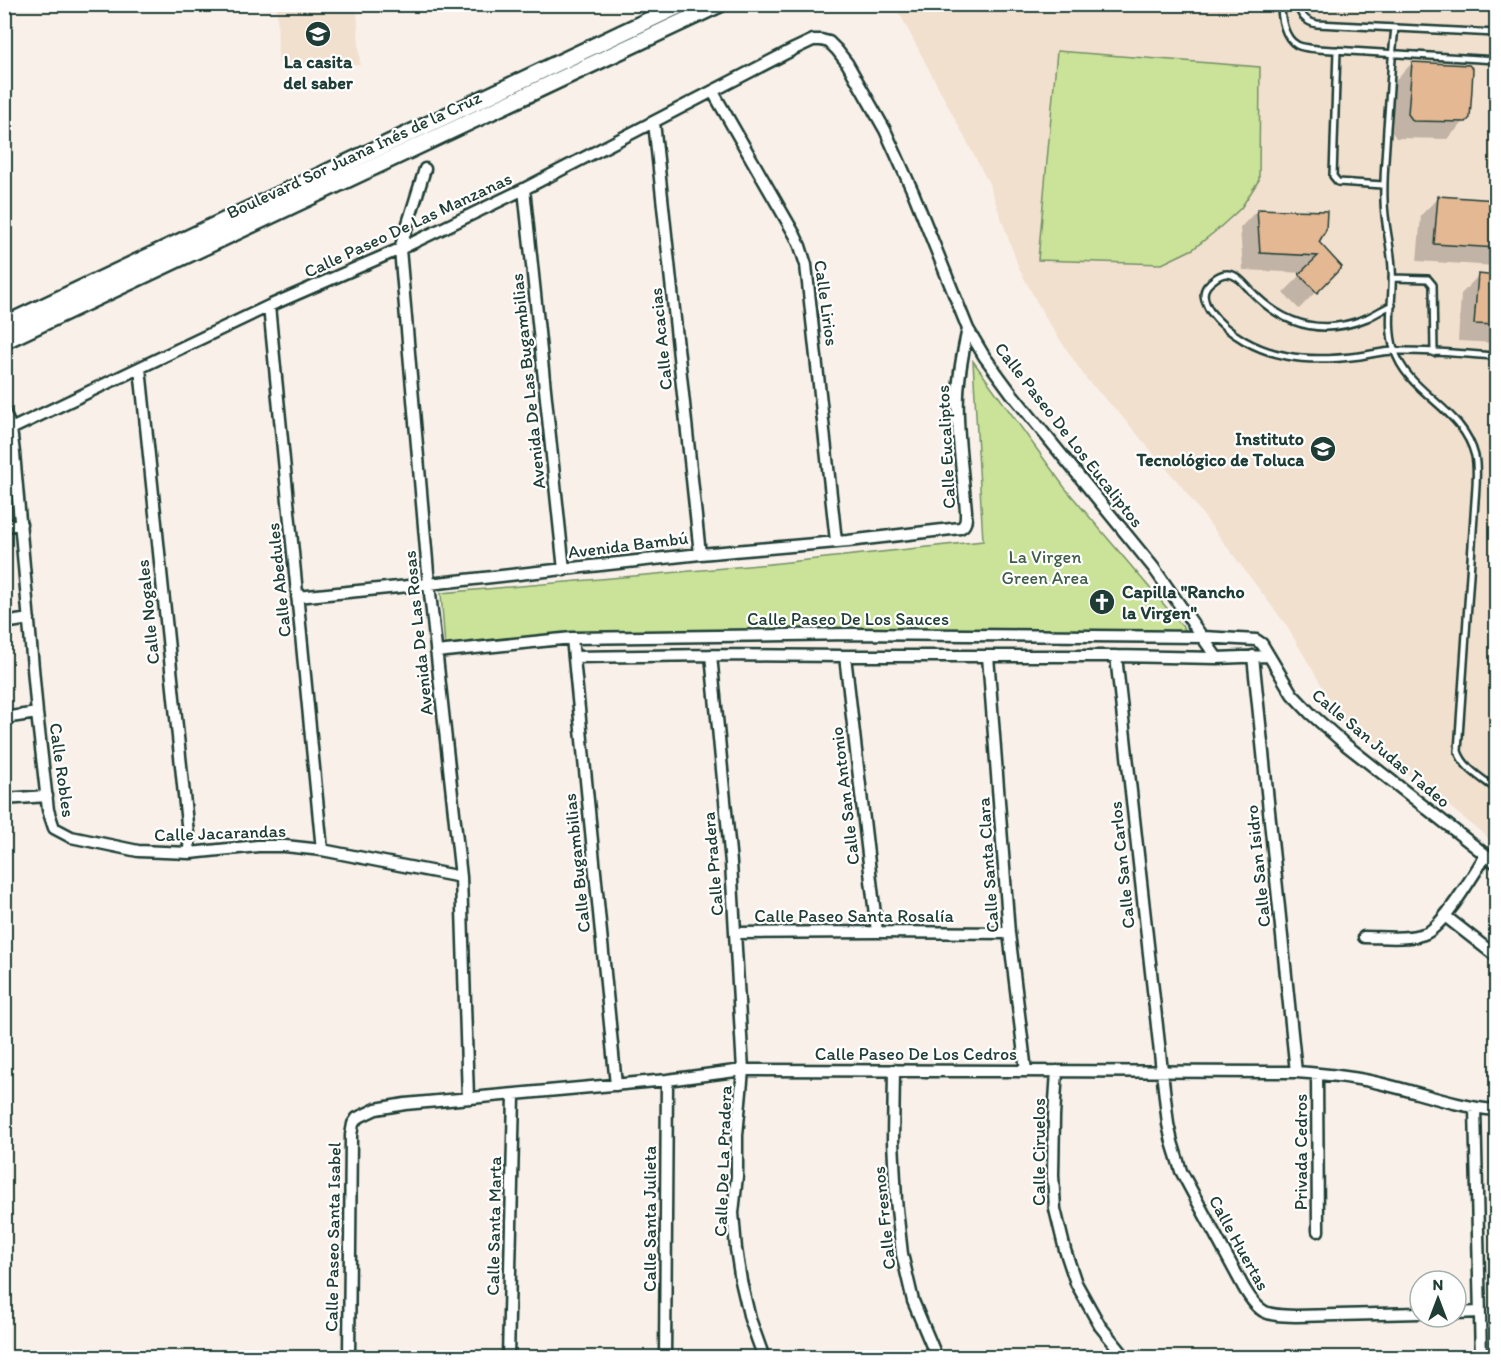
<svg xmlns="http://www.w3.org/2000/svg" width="1501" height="1362" font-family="Itim,sans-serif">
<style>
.built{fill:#f2e0cf}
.green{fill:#cae399;stroke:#749066;stroke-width:1.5}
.shadow{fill:#0003}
.building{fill:#e3b893;stroke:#1f3d34;stroke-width:1.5}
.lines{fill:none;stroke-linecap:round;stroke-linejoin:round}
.service-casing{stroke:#1f3d34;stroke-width:10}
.minor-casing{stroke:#1f3d34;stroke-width:15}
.secondary-casing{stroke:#1f3d34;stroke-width:20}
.service{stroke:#fff;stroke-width:5}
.minor{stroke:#fff;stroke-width:10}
.secondary{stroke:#fff;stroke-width:15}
.labels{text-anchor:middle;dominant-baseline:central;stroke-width:4.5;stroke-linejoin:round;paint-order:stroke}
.poi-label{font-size:18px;font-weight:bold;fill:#1f3d34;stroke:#fff}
.street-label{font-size:18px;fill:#1f3d34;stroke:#fff}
.park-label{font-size:18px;fill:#415e48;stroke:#fff}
</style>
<rect width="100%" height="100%" fill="#f9f1e9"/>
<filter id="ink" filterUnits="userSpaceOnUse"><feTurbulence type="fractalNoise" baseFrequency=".0167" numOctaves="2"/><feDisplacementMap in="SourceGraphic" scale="12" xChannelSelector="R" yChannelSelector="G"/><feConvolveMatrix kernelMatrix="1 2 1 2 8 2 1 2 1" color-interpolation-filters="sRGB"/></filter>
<g filter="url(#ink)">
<!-- built -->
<path class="built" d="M277 5H357L360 65 278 63Z
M895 5H1496V844L1343 722 1286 625 1181 486 1118 412 1087 380 1046 319 1019 269 989 184Z"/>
<!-- green -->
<path class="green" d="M1057 51 1260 67 1259 180 1241 208 1217 230 1193 249 1162 264 1038 260Z
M973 361 1065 488 1188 633H585L445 647 441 593 770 564 983 541Z"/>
<!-- shadow -->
<path class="shadow" d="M1412 63 1465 121 1447 139 1396 138 1392 132 1395 81Z
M1438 198 1496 202V266L1417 261 1421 215Z
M1257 210 1317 242 1340 267 1299 309 1283 293 1303 273 1243 270 1240 228Z
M1478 276 1496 277V343L1458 341 1461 294Z"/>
<!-- building -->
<path class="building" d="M1412 62 1469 65 1473 69 1472 89 1470 118 1466 122 1413 121 1408 114Z
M1438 196 1497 200V248L1434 244Z
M1257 209 1327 211 1326 230 1319 242 1342 267 1317 293 1299 274 1318 256 1260 253Z
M1478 274 1497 276V325L1474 324Z"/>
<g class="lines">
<!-- service casing -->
<g class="service-casing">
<path id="service" d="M1281 4C1281 18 1284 38 1297 45 1303 48 1310 48 1317 49L1496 60
M1298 4C1300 16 1306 22 1317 24L1496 33
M1395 28C1391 61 1390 94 1387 128 1386 152 1383 176 1384 200 1384 223 1391 245 1392 268 1394 295 1386 323 1394 349 1408 395 1463 407 1475 456 1478 470 1476 486 1475 501L1458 751C1463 768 1483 779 1496 789
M1337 50 1333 176 1338 182 1383 185
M1392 278 1428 279 1433 285 1434 353
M1392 305C1383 309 1376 314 1367 318 1323 336 1284 326 1251 291 1245 285 1237 273 1226 274 1220 274 1211 281 1207 286 1201 294 1205 303 1210 311 1228 335 1258 351 1287 356 1311 361 1336 359 1360 356 1372 354 1384 351 1396 351 1429 350 1463 354 1496 356"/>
</g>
<!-- minor casing -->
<g class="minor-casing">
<path id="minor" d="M713 92 795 235 800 246 806 265 836 541
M654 122 700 554
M425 169 400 249 429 584 461 877 468 1098
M524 189 564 570
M269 306 322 850
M140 368 190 853
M4 411 11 429 14 453 37 713 48 810 54 828 71 837 138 851 190 853 258 846H285L322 850 461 877
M11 429 269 306 400 249 524 189 794 49 813 40H821L829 42 837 50 847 63 885 130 913 192 968 329 984 356 1012 394 1153 567 1217 658
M4 526 21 524
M297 597 429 584 700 554 848 541 960 528C967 525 966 518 966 511 963 474 956 431 958 394 959 372 963 351 968 329
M4 623 29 619
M572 638 616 1085
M436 652 572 638 851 634 1203 637 1256 640 1262 644 1292 694 1311 714 1346 745 1496 863
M711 655 731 863 743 1070 737 1135V1176L733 1213 736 1249 741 1281 750 1319 764 1358
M845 656 877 932
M988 656 1009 933 1026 1071
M1116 656 1162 1071 1168 1124 1172 1142 1181 1171 1244 1288C1260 1315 1266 1315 1296 1316L1420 1313
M1253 656 1296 1072
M574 657 711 655 845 656H1116L1217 658 1268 656
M4 718 37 713
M4 799 47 796
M1445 916 1496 956
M736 933 877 932 1009 933
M1364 937C1383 937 1405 940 1424 934 1442 929 1474 873 1486 855
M894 1070 893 1141 896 1200 902 1254 913 1301 937 1358
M1057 1071 1054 1116 1053 1175 1055 1209 1065 1250 1076 1283 1100 1326 1126 1358
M1317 1074 1318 1231
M1475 1108 1481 1358
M1456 1313 1479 1312
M349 1358 351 1135 353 1124 357 1118 376 1109 405 1104 667 1080 743 1070 1296 1072C1324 1074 1355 1077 1383 1084 1421 1093 1457 1107 1496 1110
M508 1358 514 1095
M665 1358 667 1080"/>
</g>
<!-- secondary casing -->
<g class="secondary-casing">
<path id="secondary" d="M4 325 683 4
M4 341 720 4"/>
</g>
<!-- service -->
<use href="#service" class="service"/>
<!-- minor -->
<use href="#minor" class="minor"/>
<!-- secondary -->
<use href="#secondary" class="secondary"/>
</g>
</g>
<!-- icons -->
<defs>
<g id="school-disc" transform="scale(1.35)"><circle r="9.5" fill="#1f3d34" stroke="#fff"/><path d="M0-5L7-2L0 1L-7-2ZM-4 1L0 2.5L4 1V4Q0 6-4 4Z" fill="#fff"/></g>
<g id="university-disc" transform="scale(1.35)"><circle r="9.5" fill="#1f3d34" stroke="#fff"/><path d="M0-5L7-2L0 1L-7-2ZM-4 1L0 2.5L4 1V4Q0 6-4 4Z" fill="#fff"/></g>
<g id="church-disc" transform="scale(1.35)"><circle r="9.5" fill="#1f3d34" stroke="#fff"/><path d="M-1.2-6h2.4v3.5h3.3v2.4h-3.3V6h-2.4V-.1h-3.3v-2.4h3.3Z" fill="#fff"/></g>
</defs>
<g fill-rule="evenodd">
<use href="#school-disc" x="318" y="34"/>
<use href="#university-disc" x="1323" y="449"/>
<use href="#church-disc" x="1102" y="602"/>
</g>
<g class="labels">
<!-- poi labels -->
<g class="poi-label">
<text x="318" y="62">La casita<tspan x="318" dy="21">del saber</tspan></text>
<text x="1304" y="439" text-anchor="end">Instituto<tspan x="1304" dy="21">Tecnológico de Toluca</tspan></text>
<text x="1122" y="592" text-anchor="start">Capilla "Rancho<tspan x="1122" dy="21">la Virgen"</tspan></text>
</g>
<!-- street labels -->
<g class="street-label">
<text transform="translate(354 155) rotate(-25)">Boulevard Sor Juana Inés de la Cruz</text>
<text transform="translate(408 225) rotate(-25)">Calle Paseo De Las Manzanas</text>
<text transform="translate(826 303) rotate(82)">Calle Lirios</text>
<text transform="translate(661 339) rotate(-96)">Calle Acacias</text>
<text transform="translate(528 381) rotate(-96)">Avenida De Las Bugambilias</text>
<text transform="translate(1069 435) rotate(52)">Calle Paseo De Los Eucaliptos</text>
<text transform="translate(946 447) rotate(-93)">Calle Eucaliptos</text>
<text transform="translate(628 545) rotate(-7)">Avenida Bambú</text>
<text transform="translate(279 580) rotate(-96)">Calle Abedules</text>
<text transform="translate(148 612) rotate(-96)">Calle Nogales</text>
<text x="848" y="619">Calle Paseo De Los Sauces</text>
<text transform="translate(418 633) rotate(-96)">Avenida De Las Rosas</text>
<text transform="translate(1381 748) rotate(40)">Calle San Judas Tadeo</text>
<text transform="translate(62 770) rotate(82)">Calle Robles</text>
<text transform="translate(845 796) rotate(-97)">Calle San Antonio</text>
<text transform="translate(220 833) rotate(-2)">Calle Jacarandas</text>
<text transform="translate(577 863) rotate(-96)">Calle Bugambilias</text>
<text transform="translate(713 864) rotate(-95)">Calle Pradera</text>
<text transform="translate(988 865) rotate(-94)">Calle Santa Clara</text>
<text transform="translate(1122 865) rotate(-96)">Calle San Carlos</text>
<text transform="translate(1258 866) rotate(-96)">Calle San Isidro</text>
<text x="854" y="916">Calle Paseo Santa Rosalía</text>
<text x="916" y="1054">Calle Paseo De Los Cedros</text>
<text transform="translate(1039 1152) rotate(-90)">Calle Ciruelos</text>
<text transform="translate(1301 1152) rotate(-90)">Privada Cedros</text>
<text transform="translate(723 1161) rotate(-88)">Calle De La Pradera</text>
<text transform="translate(884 1218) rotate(-96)">Calle Fresnos</text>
<text transform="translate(650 1219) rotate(-90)">Calle Santa Julieta</text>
<text transform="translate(494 1226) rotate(-89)">Calle Santa Marta</text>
<text transform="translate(333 1237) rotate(-89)">Calle Paseo Santa Isabel</text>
<text transform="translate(1239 1243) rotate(61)">Calle Huertas</text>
</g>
<!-- park labels -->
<g class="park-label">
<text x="1045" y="557">La Virgen<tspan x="1045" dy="21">Green Area</tspan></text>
</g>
</g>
<!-- margin -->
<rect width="1501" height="1362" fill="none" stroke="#fff" stroke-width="24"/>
<rect x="12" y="12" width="1477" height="1338" fill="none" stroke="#1f3d34" stroke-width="2" filter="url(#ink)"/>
<!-- north arrow -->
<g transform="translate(1438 1299)"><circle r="28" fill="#ffffff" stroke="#a5b1ae" stroke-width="1.5"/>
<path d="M0-4.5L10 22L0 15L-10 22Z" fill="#1f3d34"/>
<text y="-9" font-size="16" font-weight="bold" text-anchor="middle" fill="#1f3d34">N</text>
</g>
</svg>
